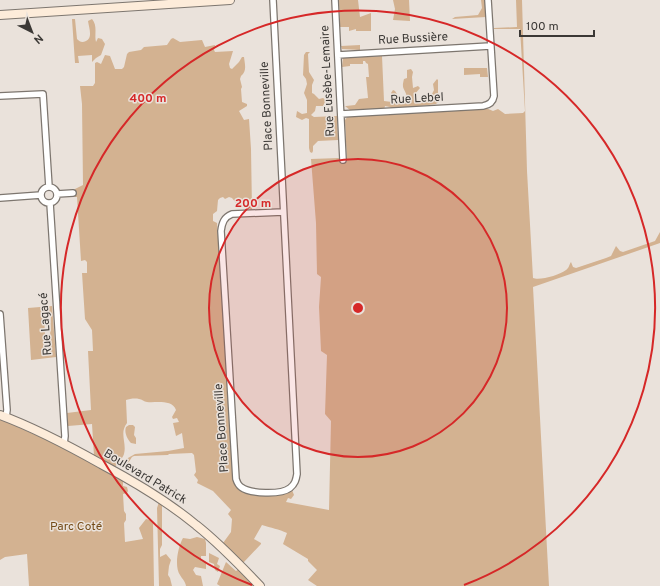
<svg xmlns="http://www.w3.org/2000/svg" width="660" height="586" font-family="Overpass,sans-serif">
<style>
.green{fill:#d3b291;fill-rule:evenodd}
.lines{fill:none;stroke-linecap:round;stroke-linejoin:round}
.street-casing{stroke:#7d766f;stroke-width:8}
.secondary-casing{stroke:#7d766f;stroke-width:10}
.street{stroke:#fff;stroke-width:5.5}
.secondary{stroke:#fdecda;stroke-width:8}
.ring{fill:none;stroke:#d62828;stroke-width:2}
.labels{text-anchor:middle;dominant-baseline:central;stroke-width:3;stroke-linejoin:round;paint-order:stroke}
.street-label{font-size:12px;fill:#3b3835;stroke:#eae2db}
.park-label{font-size:12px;fill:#754c18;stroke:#eae2db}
.centre{fill:#d62828;stroke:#eae2db;stroke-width:2}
.ring-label{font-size:12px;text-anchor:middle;font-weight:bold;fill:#d62828;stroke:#eae2db;stroke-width:3;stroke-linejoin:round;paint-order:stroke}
</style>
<rect width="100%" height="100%" fill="#eae2db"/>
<!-- green -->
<path class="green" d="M339 0H358L360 17 371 13V31H356V29L349 31V27H340Z
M393 0H409L410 21 393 20 395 9Z
M481 0H485L486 17 452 19 455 17 478 15 482 8Z
M516 0H522L527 171 533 278C539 281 560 275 566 270 569 268 569 265 571 262L573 267 576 268 606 258 611 256 616 246 620 251 623 252 655 241 660 232V243L533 287 549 586H317L308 580 317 570 308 561V559L283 544 287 533C279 529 271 528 262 525L254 539 261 543V544L243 563 223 543 231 532 232 519 228 514 231 510 213 491 197 483 198 480 194 475 196 472 194 455 192 453 169 454 168 455 134 456 132 457 125 468 123 467 128 458 135 454 168 451 184 448 182 433 176 436 173 423 179 422 177 418 173 419 172 417 176 410C172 399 156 403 147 402 144 402 142 399 139 399 135 398 129 399 126 400L127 423C119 433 127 443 124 454 123 458 117 464 115 467L94 456 92 424 68 426 67 413 91 410 88 351H93L92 330 85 319 82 273H87V262L85 260 81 261 77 197H75V189L83 185 82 104 80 86H93L95 83V63L97 62 101 64 105 55 110 56 115 69H122L124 67 127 54 129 52 141 50 144 47 167 45 171 39 173 38 180 42 202 40 205 47 215 45 214 50 215 52 233 51 229 64 230 68 232 69 239 62 242 57H244C245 65 247 71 241 76L240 79 242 87 241 89 242 102 247 104V106L239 111 244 120 249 119 251 149 252 210 236 203 232 198 229 197 225 199 223 197 220 198 218 200 217 211 213 214V221L217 223 221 278 233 479 238 489 247 492 272 495H280L292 490 294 495 291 499 288 498 286 502 329 510 331 421 325 414 327 355 321 351 319 307 321 277 317 274 316 223 311 159 339 158 341 163 347 162 345 120 348 116 486 108 493 111 498 109 505 114 523 113 525 111 520 29H494V28L517 27Z
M72 19H75L77 39C80 42 82 43 86 41 93 38 89 28 88 21L92 19C98 26 94 35 96 42L98 38 102 39 105 44 101 55 96 58 92 62V55L78 56 79 63H75Z
M360 45V50L342 49 341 46Z
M306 52H310L308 54 309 72 314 80 312 85V93L314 94 319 99 323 98 326 100 323 106H316L315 111 311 115 314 117 337 116 338 140 318 141 313 146V151L312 153 310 152 309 148V119L306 118 302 120 296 117 297 111 302 114 307 113V100L304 93 307 84 306 79 303 75 304 55Z
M382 56 384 101 392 102 393 99 391 93 393 90 395 91 397 94 395 100H405L407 97C405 88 401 90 404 79L407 78V70L411 69 413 72 412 77 413 88 418 86 420 88 414 95V101H420L432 94 434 90 433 84 437 79 438 80V102L436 104 420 106 416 108 392 109 390 107 385 106 384 110 351 111 345 106H346L355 105 359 99 368 98 366 77H369L368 64 366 63 365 61H363V64H350V66L342 67 343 58Z
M464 68H487L488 77H480V74L464 75Z
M52 306 56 357 31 360 28 308ZM51 314 50 338 47 340 45 335 44 315Z
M0 419 49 441 123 480V486L127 487 128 491 127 493 123 494 124 511 126 514V520L124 523 125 542 143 539 139 528 146 519 150 520 153 523 154 586H29L27 554 5 557 0 560Z
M129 425H133L135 427 134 435 136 438V444L131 443C127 439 124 432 126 427Z
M159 502 162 504V545L160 549V557L166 554 171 560 169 566 168 575 170 578 172 586H159L157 508Z
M197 537 205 539 206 543V556H201V561L206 562V569L195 567 193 570 196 575 201 576 203 586H186C185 581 183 580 180 575 174 566 178 547 183 538L190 539Z
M209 553 219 558 217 564 220 566 218 572 215 570 214 564 209 562Z
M226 562 236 571 239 569 255 586H220L217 584Z"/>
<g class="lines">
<!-- street casing -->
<g class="street-casing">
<path id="street" d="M273 0 297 474C296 480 295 484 290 488 281 495 250 494 241 487 238 485 237 482 236 479L221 231C222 223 224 217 232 214L283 212
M335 0 343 160
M338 55 490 46
M0 96 43 94 49 187
M341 114 483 106C489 105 493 102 494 96L488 0
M41 195a8 8 0 1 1 16 0a8 8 0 1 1-16 0Z
M57 194 73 193
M0 198 41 195
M50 203 65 436 64 444
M0 314 7 410 6 417"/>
</g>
<!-- secondary casing -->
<g class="secondary-casing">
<path id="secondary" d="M0 15 230 0
M0 415C35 428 69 446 101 464 135 482 167 501 196 525 219 543 240 565 260 586"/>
</g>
<!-- street -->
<use href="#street" class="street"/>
<!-- secondary -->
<use href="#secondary" class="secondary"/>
</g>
<!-- distance rings -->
<circle cx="358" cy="308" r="149" fill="#d62828" fill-opacity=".12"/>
<g class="ring">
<circle cx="358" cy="308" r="149"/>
<path d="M252 585A297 297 0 1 1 464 585"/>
</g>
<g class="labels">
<!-- street labels -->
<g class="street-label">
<text transform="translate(413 39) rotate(-3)">Rue Bussière</text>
<text transform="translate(328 81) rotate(-93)">Rue Eusèbe-Lemaire</text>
<text transform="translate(417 99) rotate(-3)">Rue Lebel</text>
<text transform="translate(267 106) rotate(-93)">Place Bonneville</text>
<text transform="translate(46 324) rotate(-94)">Rue Lagacé</text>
<text transform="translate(222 428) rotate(-94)">Place Bonneville</text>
<text transform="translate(145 477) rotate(31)">Boulevard Patrick</text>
</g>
<!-- park labels -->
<g class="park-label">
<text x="76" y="527">Parc Coté</text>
</g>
</g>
<circle cx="358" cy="308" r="6" class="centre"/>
<g class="ring-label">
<text x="148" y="102">400 m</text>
<text x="253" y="207">200 m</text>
</g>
<!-- north arrow -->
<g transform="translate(32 32) rotate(138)" stroke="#eae2db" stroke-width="3" paint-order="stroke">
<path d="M0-3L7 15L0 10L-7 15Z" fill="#3b3835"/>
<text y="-6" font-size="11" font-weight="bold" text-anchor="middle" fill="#3b3835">N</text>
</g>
<!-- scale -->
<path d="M520 30v6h74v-6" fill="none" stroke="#3b3835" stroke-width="2"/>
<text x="526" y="30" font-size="12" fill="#3b3835" stroke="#eae2db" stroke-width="3" paint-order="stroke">100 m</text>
</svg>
